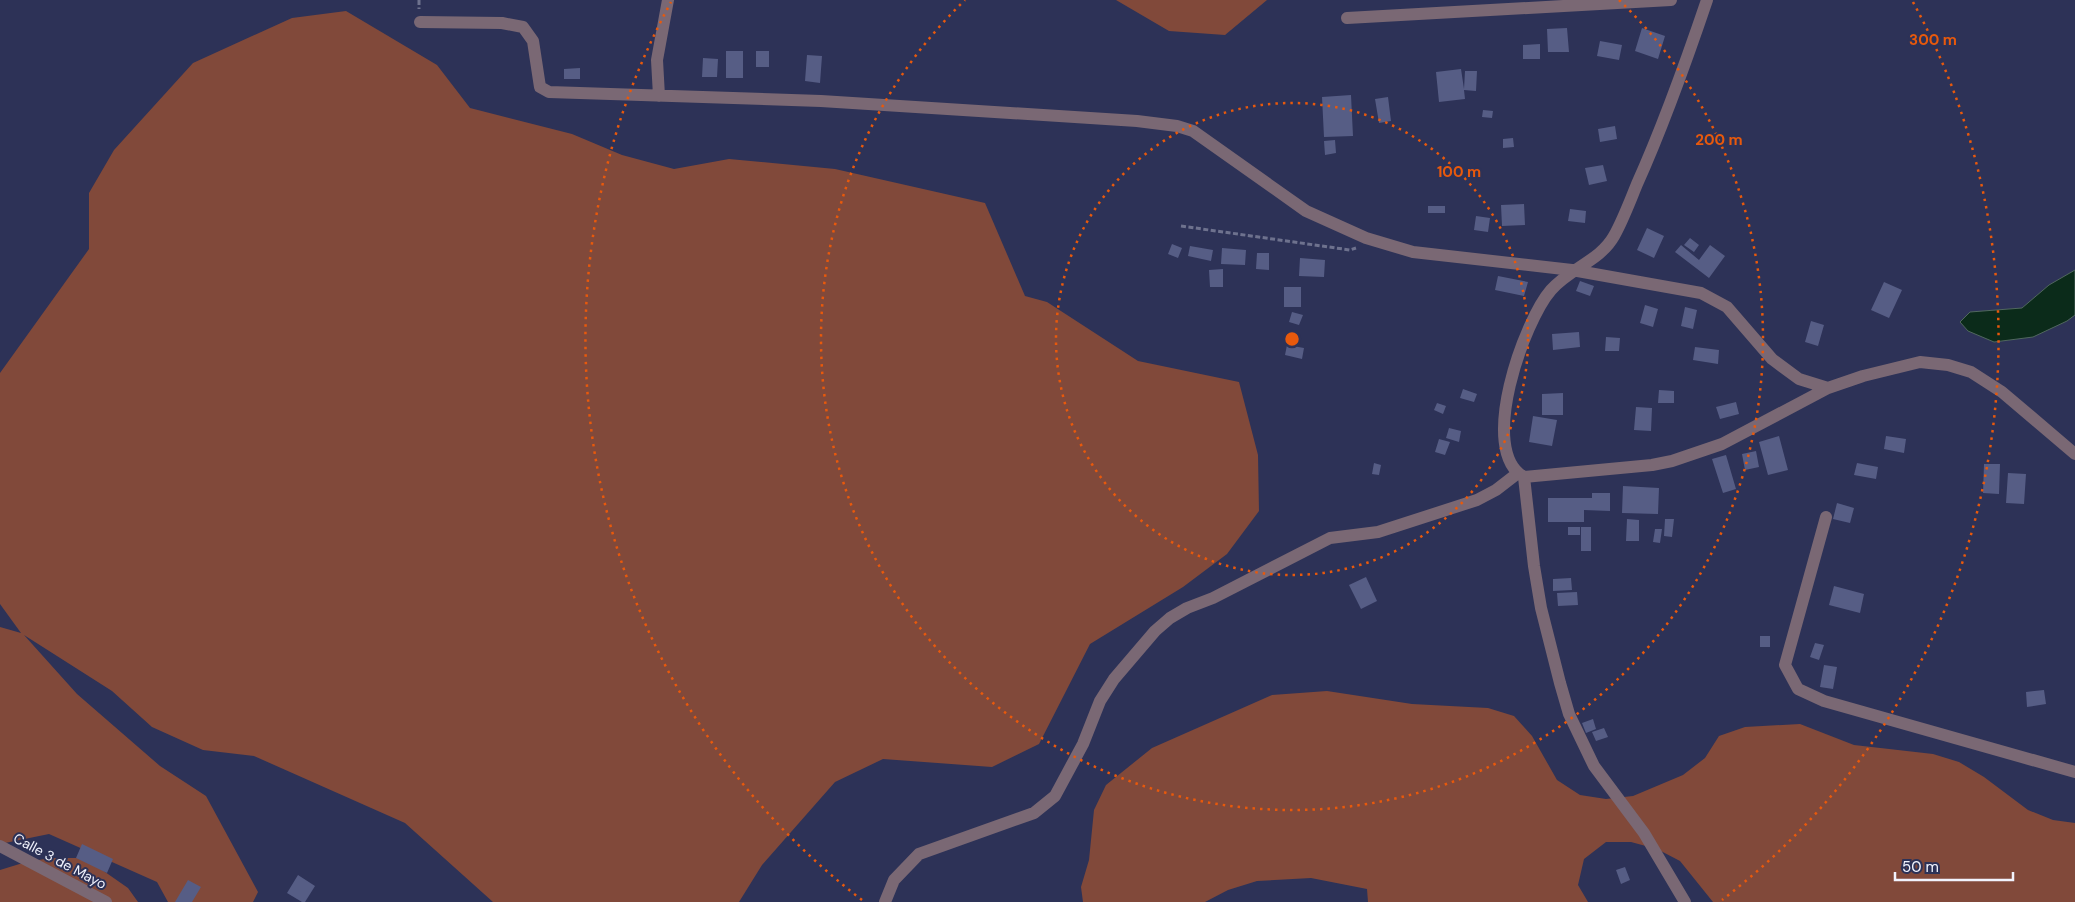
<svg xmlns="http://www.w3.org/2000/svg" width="2075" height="902" font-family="'DM Sans',sans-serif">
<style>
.green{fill:#81493a}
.water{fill:#0b2b1a;stroke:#50675e}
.building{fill:#565d85}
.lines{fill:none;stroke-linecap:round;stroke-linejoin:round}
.path{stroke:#6e728e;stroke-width:3;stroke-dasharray:5 2.5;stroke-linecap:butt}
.street{stroke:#7a6874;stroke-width:12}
.ring{fill:none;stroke:#e8590c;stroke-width:2.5;stroke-dasharray:2.5 5}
.labels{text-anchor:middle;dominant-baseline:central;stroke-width:4;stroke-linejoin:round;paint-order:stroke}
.street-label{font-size:14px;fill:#f1f3fd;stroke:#2d3257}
.centre{fill:#e8590c;stroke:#2d3257;stroke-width:2.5}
.ring-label{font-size:15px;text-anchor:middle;font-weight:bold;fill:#e8590c;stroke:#2d3257;stroke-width:4;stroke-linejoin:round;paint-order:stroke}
</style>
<rect width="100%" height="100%" fill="#2d3257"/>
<!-- green -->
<path class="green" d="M1116 0H1267L1225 35 1169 31Z
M346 11 437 65 470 108 572 134 622 155 674 169 729 159 835 169 985 203 1025 296 1047 302 1138 361 1239 382 1258 455 1259 511 1227 554 1183 587 1090 644 1039 744 992 767 883 759 835 782 762 865 739 902H493L405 823 254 756 203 750 152 727 112 691 24 635 77 694 160 766 206 796 258 892 253 902H168L157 882 49 834 0 844V627L21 633 0 604V373L89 249V193L114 150 193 63 292 18Z
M1327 691 1412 704 1488 708 1514 716 1532 736 1557 780 1580 795 1606 799 1633 796 1683 775 1705 758 1719 736 1745 727 1800 724 1854 745 1933 754 1959 762 1984 777 2028 810 2053 820 2075 823V902H1713L1680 861 1657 849 1631 842H1606L1584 859 1578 885 1588 902H1368L1367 889 1311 878 1257 881 1228 890 1205 902H1083L1081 887 1089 860 1094 810 1106 785 1152 748 1272 695Z
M51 858H85L128 888 138 902H0V870L26 862Z"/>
<!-- water -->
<path class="water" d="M2075 270V315L2067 321 2033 337 1994 342 1968 331 1960 322 1970 312 2022 308 2049 285Z"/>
<!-- building -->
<path class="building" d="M1567 28 1569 52H1548L1547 29Z
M1642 28 1665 36 1658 59 1635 51Z
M1600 41 1622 45 1619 60 1597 56Z
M1540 44V59H1523V45Z
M726 51H743V78H726Z
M756 51H769V67H756Z
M807 55 822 56 820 83 805 81Z
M703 58 718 59 717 77H702Z
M580 68V79H564V69Z
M1461 69 1464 89 1465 71H1477L1476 91 1464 90 1465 99 1439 102 1436 72Z
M1351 95 1353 136 1324 137 1322 97Z
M1388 97 1391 121 1379 123 1375 99Z
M1483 110 1493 111 1492 118 1482 117Z
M1615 126 1617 139 1600 142 1598 129Z
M1513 138 1514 147 1503 148V139Z
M1335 140 1336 153 1325 155 1324 141Z
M1603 165 1607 181 1589 185 1585 168Z
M1524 204 1525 225 1502 226 1501 205Z
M1428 206H1445V213H1428Z
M1570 209 1586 211 1585 223 1568 221Z
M1476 216 1490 218 1488 232 1474 230Z
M1647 228 1664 236 1654 258 1637 250Z
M1690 238 1699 245 1694 252 1684 245Z
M1172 244 1182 248 1178 258 1168 254Z
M1681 245 1699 260 1710 245 1725 256 1709 278 1675 252Z
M1190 246 1213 250 1211 261 1188 256Z
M1222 248 1246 250 1245 265 1221 264Z
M1257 253H1269V270L1256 269Z
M1300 258 1325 260 1324 277 1299 276Z
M1223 269V287H1210L1209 270Z
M1498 276 1528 282 1524 296 1495 290Z
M1580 281 1594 286 1590 296 1576 291Z
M1884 282 1902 290 1889 318 1871 310Z
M1284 287H1301V307H1284Z
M1645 305 1658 309 1653 327 1640 323Z
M1685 307 1697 310 1693 329 1681 326Z
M1292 312 1303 315 1299 325 1289 322Z
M1811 321 1824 325 1818 346 1805 342Z
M1579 332 1580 347 1553 350 1552 334Z
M1606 337 1620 338 1619 351H1605Z
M1287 345 1304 348 1302 359 1285 355Z
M1695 347 1719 350 1718 364 1693 360Z
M1463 389 1477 394 1474 402 1460 398Z
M1659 390 1674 391V403H1658Z
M1563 393V415H1542V394Z
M1736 402 1739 414 1720 419 1716 407Z
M1437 403 1446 406 1443 414 1434 410Z
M1636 407 1652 408 1651 431 1634 430Z
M1533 416 1557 420 1552 446 1529 442Z
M1449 428 1461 431 1459 442 1446 438Z
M1779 436 1788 470 1768 475 1759 442Z
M1886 436 1906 439 1904 453 1884 449Z
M1439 439 1450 442 1445 455 1435 452Z
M1756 451 1759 467 1745 470 1742 454Z
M1726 455 1736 489 1723 493 1712 459Z
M1374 463 1381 465 1379 475 1372 474Z
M1857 463 1878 467 1876 479 1854 475Z
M1984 464H2000L1999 494 1983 493Z
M2008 473 2026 474 2024 504 2006 503Z
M1623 486 1659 488 1658 514 1622 513Z
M1592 493H1610V511L1584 510V522H1548V498H1592Z
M1837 503 1854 508 1850 523 1833 519Z
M1627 519 1639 520V541H1626Z
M1665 519H1674L1672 537 1664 536Z
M1568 527H1580V535H1568Z
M1581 527H1591V551H1581Z
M1655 529H1662L1660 543 1653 542Z
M1366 577 1377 601 1361 609 1349 585Z
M1571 578 1572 590 1553 591V579Z
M1834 586 1864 594 1860 613 1829 605Z
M1577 592 1578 605 1558 606 1557 593Z
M1760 636H1770V647H1760Z
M1815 643 1824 645 1819 660 1810 657Z
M1824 665 1837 667 1833 689 1820 687Z
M2044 690 2046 704 2027 707 2026 692Z
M1593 719 1596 729 1586 733 1582 723Z
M1604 728 1608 737 1596 741 1592 732Z
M82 844 113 859 107 873 76 858Z
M1625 867 1630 880 1621 884 1616 870Z
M298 875 315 886 305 902H302L287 893Z
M188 880 201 887 192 902H175Z"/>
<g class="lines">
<!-- path -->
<path class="path" d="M419 0V9
M1181 226 1350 250 1356 248"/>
<!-- street -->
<path class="street" d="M1707 0C1686 62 1664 124 1637 184 1630 201 1623 220 1614 236 1600 261 1570 268 1551 290 1524 321 1477 451 1524 477L1652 465 1672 461 1722 444 1828 388 1863 376 1920 362 1948 365 1971 372 2002 392 2075 454
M1347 18 1671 0
M420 22 502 23 523 27 533 41 540 87 549 92 821 101 1137 121 1177 126 1193 131 1306 211 1366 238 1413 252 1572 270 1701 293 1727 307 1772 359 1799 379 1828 388
M659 96 657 60 668 0
M1524 477 1534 566 1541 608 1560 683 1569 714 1594 766 1644 833 1685 902
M1826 517 1785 665 1798 689 1824 701 2075 772
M0 846 106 902
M885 902 894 880 919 854 1034 813 1055 796 1083 744 1100 701 1114 679 1155 631 1170 618 1187 608 1213 598 1330 538 1378 532 1477 500 1496 490 1518 473"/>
</g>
<!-- distance rings -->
<g class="ring">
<circle cx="1292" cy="339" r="236"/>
<path d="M1619 0A471 471 0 1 1 965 0"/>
<path d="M862 900A707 707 0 0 1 671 2M1913 2A707 707 0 0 1 1722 900"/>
</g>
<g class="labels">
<!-- street labels -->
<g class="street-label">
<text transform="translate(60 861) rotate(28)">Calle 3 de Mayo</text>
</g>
</g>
<circle cx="1292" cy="339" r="8" class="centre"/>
<g class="ring-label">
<text x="1933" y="45">300 m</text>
<text x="1719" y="145">200 m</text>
<text x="1459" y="177">100 m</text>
</g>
<!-- scale -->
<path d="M1895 872v8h118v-8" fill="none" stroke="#f1f3fd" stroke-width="2.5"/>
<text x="1902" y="872" font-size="15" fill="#f1f3fd" stroke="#2d3257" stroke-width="4" paint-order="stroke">50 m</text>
</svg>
